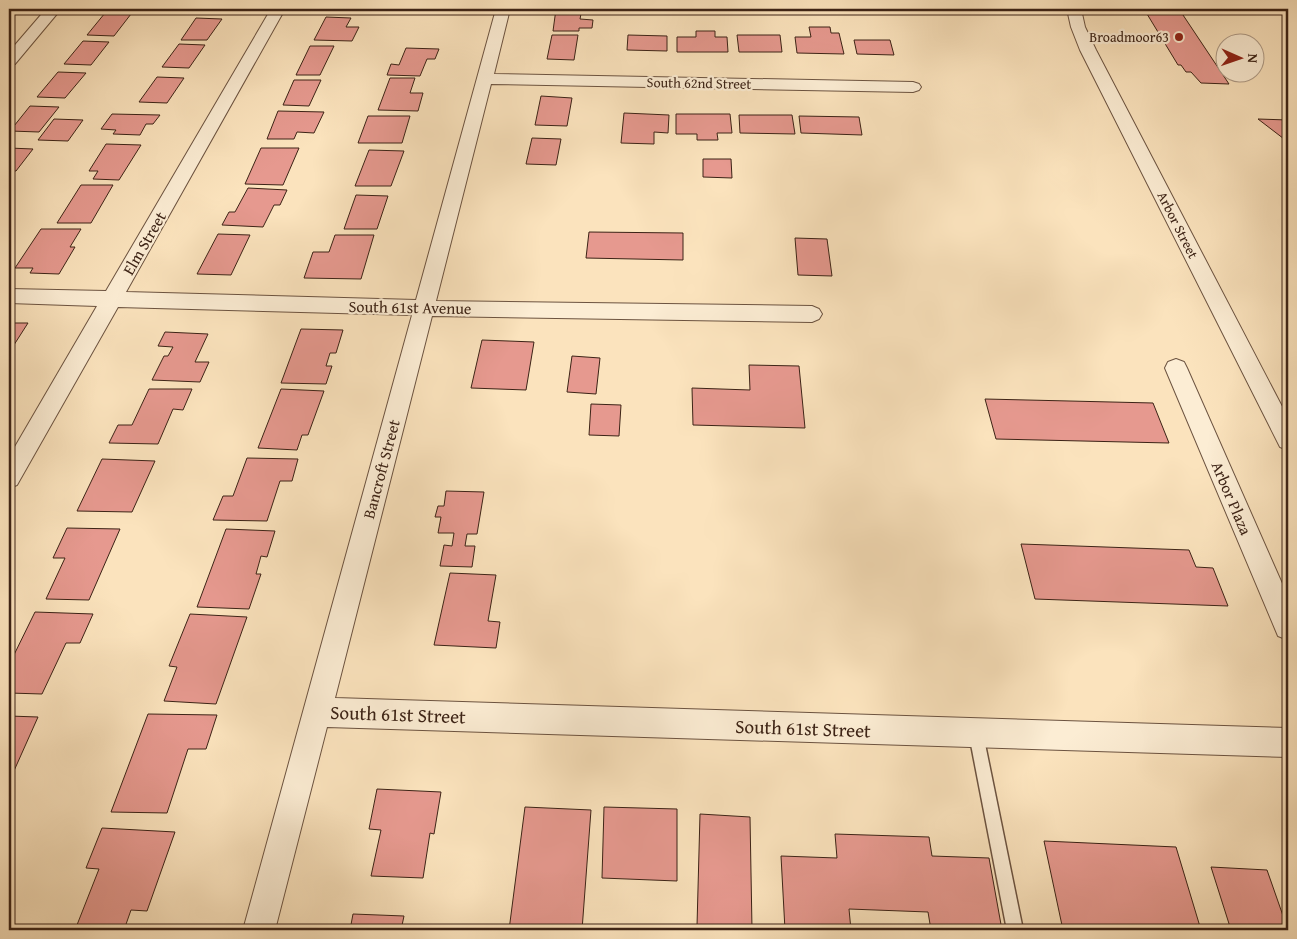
<svg xmlns="http://www.w3.org/2000/svg" width="1297" height="939" font-family="'Gentium Book Plus',serif">
<style>
.building{fill:#e6998f;stroke:#3c2316}
.lines{fill:none;stroke-linecap:round;stroke-linejoin:round}
.service-casing{stroke:#6c5340;stroke-width:3}
.minor-casing{stroke:#6c5340;stroke-width:2}
.service{fill:#fcedd4;fill-rule:evenodd}
.minor{fill:#fcedd4;fill-rule:evenodd}
.poi-dot{fill:#8f2418;stroke:#fcedd4;stroke-width:2}
.labels{text-anchor:middle;dominant-baseline:central;stroke-width:4.5;stroke-linejoin:round;paint-order:stroke}
.far-poi-label{font-size:14px;fill:#3c2316;stroke:#fcedd4;text-anchor:end}
.far-street-label{font-size:14px;fill:#3c2316;stroke:#fcedd4}
.street-label{font-size:16px;fill:#3c2316;stroke:#fcedd4}
.near-street-label{font-size:19px;fill:#3c2316;stroke:#fcedd4}
</style>
<rect width="100%" height="100%" fill="#fbe3bd"/>
<filter id="stains"><feTurbulence type="fractalNoise" baseFrequency=".004" numOctaves="4"/><feColorMatrix values="0 0 0 0 .2 0 0 0 0 .09 0 0 0 0 .02 0 0 0 .5 -.17"/></filter>
<radialGradient id="worn" r=".72"><stop offset=".6" stop-color="#630" stop-opacity="0"/><stop offset="1" stop-color="#630" stop-opacity=".3"/></radialGradient>
<!-- building -->
<path class="building" d="M107 9H133L131 12 106 11Z
M328 9H360L358 13H326Z
M556 9H582L580 19 593 20 592 28H579V31H553Z
M1144 9H1179L1229 84 1201 83 1191 72H1186L1181 65H1178Z
M105 13 131 14 114 36 87 35Z
M326 17 351 18 346 27H359L352 41 314 40Z
M196 18 222 19 207 40H181Z
M809 27H830L831 33H839L844 54 797 53 795 37H811Z
M696 31H715V37H727L728 52H677V37H696Z
M552 35H578L574 60 547 59Z
M628 35 667 36V51L627 50Z
M737 35H780L782 52H739Z
M854 40H890L894 55 857 54Z
M83 41 109 42 91 65 64 64Z
M179 44 205 45 189 68 162 67Z
M310 46H334L320 75H296Z
M406 48 439 49 435 59H427L420 76 387 75 391 64 399 65Z
M58 72 86 73 65 98 37 97Z
M157 77 184 78 167 103 139 102Z
M390 78H415L410 93H423L418 111 378 110Z
M294 80H321L309 106 283 105Z
M541 96 572 98 567 126 535 125Z
M30 106 59 107 39 132 10 131Z
M278 111 324 112 314 133 297 132 294 139H267Z
M624 113 669 115 668 133 654 132V144L621 143Z
M112 114 160 115 153 124H146L140 135 113 134 116 130 101 129Z
M676 114H730L732 133H717L718 140H697V134H676Z
M739 115H792L795 134 740 133Z
M368 116H410L402 143H358Z
M799 116 859 117 862 135 801 133Z
M54 119 83 120 68 141 38 140Z
M1258 119 1288 120V142Z
M532 138 561 139 556 165 526 164Z
M106 144 141 145 119 180 93 179 98 171H89Z
M9 148 33 149 16 171H9Z
M261 148H299L283 185 245 184Z
M369 150 404 151 391 186H355Z
M703 159H731L732 178 703 177Z
M81 185H113L91 223H57Z
M248 188 287 190 280 205H274L263 227 222 225 229 212H235Z
M356 195 388 196 377 229H344Z
M41 229H81L70 247H75L59 274 30 273 33 268H15Z
M589 232 683 233V260L586 258Z
M218 234 250 235 231 275 197 274Z
M335 235H374L361 279 304 278 313 252H329Z
M795 238 827 239 832 276 798 275Z
M9 323H28L12 348H9Z
M301 329 343 330 336 353H330L326 366H332L326 384 281 383Z
M165 332 208 334 195 362H209L200 382 152 380 164 356H168L173 347 158 346Z
M482 340 534 342 526 390 471 388Z
M572 356 600 358 596 394 567 392Z
M749 365 799 366 805 428 693 425 692 388 750 390Z
M149 389H192L183 410 173 409 158 444 109 443 118 425H132Z
M281 389 324 391 308 435H302L297 450 258 448Z
M985 399 1153 403 1169 443 996 439Z
M591 404 621 405 619 436 589 435Z
M247 458 298 459 292 481H280L267 521 213 520 223 496H233Z
M102 459 155 461 132 512 77 511Z
M446 491 484 492 477 534H467L465 546H475L472 567 440 566 444 545 452 546 454 533H438L441 517H435L438 506H444Z
M67 528 120 529 89 600 46 599 65 558H53Z
M226 529 275 531 267 557 261 556 256 574H261L249 609 197 607Z
M1021 544 1189 550 1196 567 1213 568 1228 606 1035 599Z
M450 573 496 575 488 621 500 622 496 648 434 645Z
M35 612 93 614 80 643H66L42 694 9 693V665Z
M190 614 247 617 216 704 164 701 177 667 169 666Z
M148 714 217 715 206 749H188L167 813 111 812Z
M9 716 38 717 9 782Z
M377 789 441 792 434 834 430 833 423 878 371 876 381 830 369 829Z
M525 807 591 810 582 930H509Z
M604 807 677 809V881L602 878Z
M700 814 750 817 752 929 697 926Z
M102 828 175 832 147 911 131 910 124 930H75L99 869 86 868Z
M835 834 929 837 932 856 989 858 1002 930H931L928 912 849 909 851 930H785L781 856 837 858Z
M1044 841 1176 847 1201 930H1063Z
M1211 867 1267 870 1288 930H1231Z
M353 914 404 916 401 930H350Z"/>
<g class="lines">
<!-- service casing -->
<g class="service-casing">
<path id="service" d="M976 727 981 729 983 734 1023 930H1007L969 734 971 729Z"/>
</g>
<!-- minor casing -->
<g class="minor-casing">
<path id="minor" d="M46 9H61L15 64 9 66V52Z
M271 9H285L126 292 416 300 496 9H510L494 74 913 82 919 84 921 87 919 90 913 92 491 84 436 301 812 306 819 309 822 314 819 319 812 322 432 316 335 698 1288 728V757L327 727 275 930H243L412 315 118 307 17 485 9 488V457L97 306 9 303V289L106 291Z
M1067 9H1081L1085 27 1096 50 1288 418V450L1280 447 1080 50 1071 27Z
M1176 359 1184 362 1187 368 1288 597V640L1278 636 1165 368 1168 362Z"/>
</g>
<!-- service -->
<use href="#service" class="service"/>
<!-- minor -->
<use href="#minor" class="minor"/>
</g>
<!-- markers -->
<circle class="poi-dot" cx="1179" cy="37" r="5"/>
<g class="labels">
<!-- far-poi labels -->
<g class="far-poi-label">
<text x="1169" y="37">Broadmoor63</text>
</g>
<!-- far-street labels -->
<g class="far-street-label">
<text transform="translate(699 83) rotate(1)">South 62nd Street</text>
<text transform="translate(1178 225) rotate(63)">Arbor Street</text>
</g>
<!-- street labels -->
<g class="street-label">
<text transform="translate(144 243) rotate(-60)">Elm Street</text>
<text transform="translate(410 307) rotate(1)">South 61st Avenue</text>
<text transform="translate(381 469) rotate(-75)">Bancroft Street</text>
<text transform="translate(1232 498) rotate(67)">Arbor Plaza</text>
</g>
<!-- near-street labels -->
<g class="near-street-label">
<text transform="translate(398 714) rotate(2)">South 61st Street</text>
<text transform="translate(803 728) rotate(2)">South 61st Street</text>
</g>
</g>
<!-- margin -->
<rect width="1297" height="939" fill="none" stroke="#fbe3bd" stroke-width="30"/>
<rect x="10" y="10" width="1277" height="919" fill="none" stroke="#3c2316" stroke-width="2.5"/>
<rect x="15" y="15" width="1267" height="909" fill="none" stroke="#3c2316"/>
<!-- north arrow -->
<g transform="translate(1240 58) rotate(92)"><circle r="24" fill="#fcedd4" stroke="#af9c88"/>
<path d="M0-4L9 19L0 12L-9 19Z" fill="#8f2418"/>
<text y="-8" font-size="14" font-weight="bold" text-anchor="middle" fill="#3c2316">N</text>
</g>
<rect width="100%" height="100%" filter="url(#stains)"/>
<rect width="100%" height="100%" fill="url(#worn)"/>
</svg>
